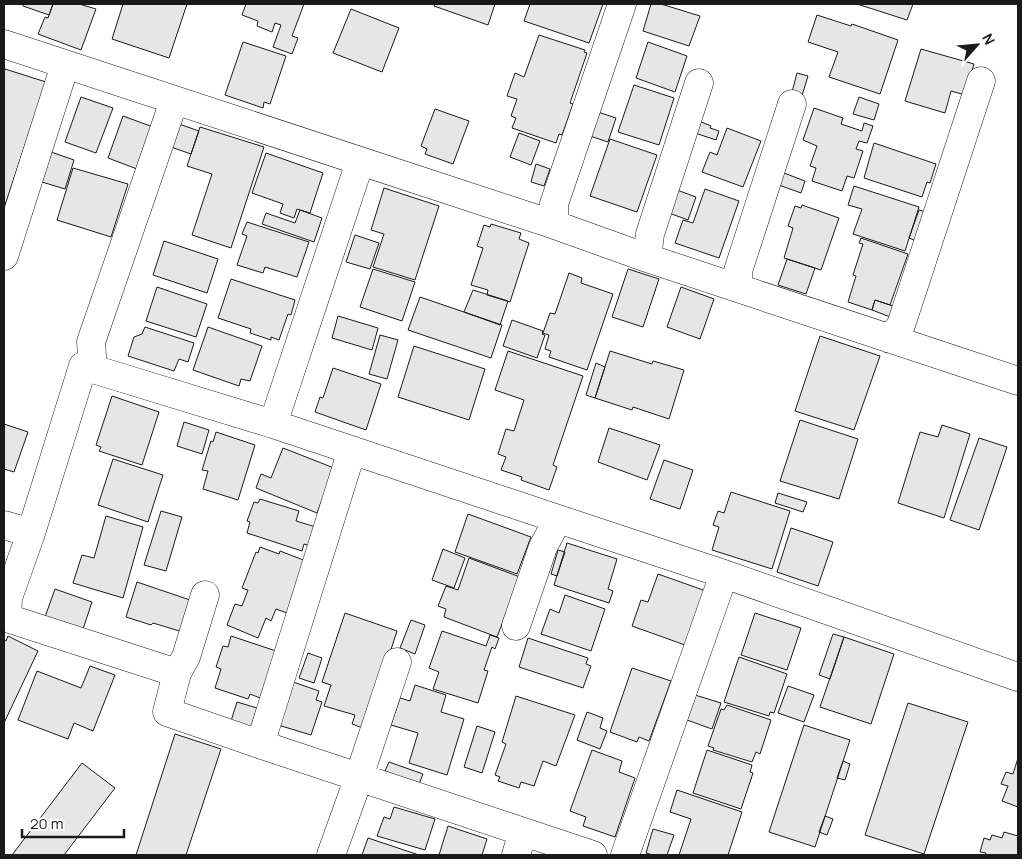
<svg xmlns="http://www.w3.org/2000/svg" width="1022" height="859" font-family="Manrope,sans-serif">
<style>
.building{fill:#e6e6e6;stroke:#1a1a1a}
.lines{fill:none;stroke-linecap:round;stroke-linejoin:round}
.minor-casing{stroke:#1a1a1a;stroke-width:29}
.minor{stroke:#fff;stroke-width:28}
</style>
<rect width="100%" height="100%" fill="#fff"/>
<!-- building -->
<path class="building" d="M23 4H53L49 15 23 6Z
M53 4H79L96 9 81 50 38 34 45 17 48 18Z
M123 4H187L169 58 112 39Z
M246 4H304L292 36 298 38 292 54 273 47 281 25 275 23 272 32 257 26 258 21 242 15Z
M435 4H495L488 25 434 6Z
M530 4H603L589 43 524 21Z
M651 4H661L700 16 689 46 643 31Z
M857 4H913L907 20Z
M351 9 399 28 382 72 333 53Z
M817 15 851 26 852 24 898 40 880 94 829 77 838 52 808 42Z
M539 35 585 50 584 52 587 53 570 103 573 104 562 135 559 134 556 143 512 128 516 118 511 116 517 99 507 96 515 73 524 77Z
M243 42 286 56 270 104 264 102 263 108 225 95Z
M648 42 687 56 675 92 636 78Z
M921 49 974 64 965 95 951 91 945 113 905 101Z
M5 69 46 82 4 208V74Z
M797 73 808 76 801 99 791 96Z
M634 85 674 98 659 145 618 132Z
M81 97 113 108 96 153 65 142Z
M859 97 879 104 874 120 853 114Z
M814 108 843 118 841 124 862 131 864 123 873 126 867 143 859 141 856 149 863 151 854 178 847 176 842 191 812 181 816 168 810 166 817 146 803 140Z
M435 109 469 121 453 164 425 154 427 149 421 146Z
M598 112 616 118 608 142 590 136Z
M123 116 153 127 137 169 108 158Z
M699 121 711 126 710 128 719 131 716 140 695 133Z
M179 124 199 131 191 154 171 147Z
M200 127 264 147 231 248 192 235 212 174 187 166Z
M727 128 761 141 743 187 702 172 710 152 717 155Z
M519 133 540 141 531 165 510 157Z
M610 139 657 155 637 212 590 196Z
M874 143 936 164 930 183 927 182 922 197 864 178Z
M51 152 74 160 65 189 42 182Z
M266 153 323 173 310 213 297 209 294 218 280 213 283 204 252 193Z
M536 164 550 169 544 186 531 182Z
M73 168 128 184 111 237 57 220Z
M784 173 805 181 801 193 779 185Z
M854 186 919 207 905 251 853 234 862 209 848 205Z
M384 188 439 206 415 280 373 267 384 234 371 230Z
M705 189 739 201 719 258 675 243 683 220 693 223Z
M677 190 696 197 688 220 669 213Z
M802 205 839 218 821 270 784 258 793 228 788 226 795 206 801 208Z
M300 210 322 218 314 242 262 224 266 213 295 223Z
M919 210 929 213 919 242 909 238Z
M247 222 309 242 297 277 265 267 263 273 237 265 247 236 242 234Z
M491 224 521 233 519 239 529 243 510 302 487 295 488 290 471 285 483 248 477 246 484 225 490 227Z
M355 235 379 243 370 269 346 262Z
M861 238 908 254 890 305 875 300 872 310 848 302 856 276 853 275 863 244 859 243Z
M164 241 218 259 207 293 153 275Z
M787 259 815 268 806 294 778 285Z
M373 269 415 282 402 321 360 307Z
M628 269 659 279 643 327 612 317Z
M569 273 582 278 581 283 613 294 587 370 549 357 551 351 545 349 549 335 543 333 550 313 555 314Z
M231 279 295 300 291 315 288 314 279 340 271 337V340L250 333 251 329 218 318Z
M157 287 207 304 196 337 146 321Z
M681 287 714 299 700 339 667 327Z
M473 290 508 301 500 325 464 312Z
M420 297 502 325 491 358 408 330Z
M875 300 896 307 893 318 872 310Z
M338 316 378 328 372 350 332 338Z
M512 320 543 331 542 334 545 335 537 358 503 346Z
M145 327 194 343 188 362 179 359 174 371 128 356 134 337 142 334Z
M208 327 262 346 250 381 241 379 239 386 193 370Z
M380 335 398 340 387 379 369 374Z
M820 336 880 356 854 430 795 411Z
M414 346 485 369 469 420 398 397Z
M508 351 583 376 553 465 557 467 549 490 521 480 522 477 501 470 506 457 498 454 506 429 514 431 524 400 495 390Z
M610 351 652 364 653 361 684 370 669 419 633 407 632 410 595 398Z
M596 363 605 367 595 398 586 395Z
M333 368 381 384 366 430 315 412 320 397 323 398Z
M112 396 159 412 142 465 99 451 101 447 96 445Z
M800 420 858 439 839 499 780 481Z
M184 422 209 430 202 454 177 446Z
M4 424 28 432 14 472 4 469Z
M942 425 970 434 944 518 898 503 920 432 938 437Z
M609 428 660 445 647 480 598 462Z
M216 432 255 445 238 500 203 489 208 471 202 470 211 441 213 442Z
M979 438 1007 447 979 530 950 520Z
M283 448 334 468 317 513 256 488 261 474 271 478Z
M113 459 163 475 148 522 98 505Z
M664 460 693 470 680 509 650 499Z
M731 492 790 511 772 569 712 550 719 527 713 525 718 511 724 513Z
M778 493 807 502 803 512 775 503Z
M260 499 299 511 296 521 316 527 310 546 304 544 302 551 247 533 250 522 247 521 254 502 258 503Z
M161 511 182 517 166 571 144 565Z
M468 514 531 537 517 574 455 552Z
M106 516 143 527 123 598 73 583 82 555 94 558Z
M791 528 833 542 818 586 777 572Z
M567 543 617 559 608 589 613 591 609 603 554 585Z
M260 547 279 554 280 551 306 561 287 613 276 609 271 621 266 618 258 638 227 625 235 604 242 606 248 590 242 588 256 552 258 553Z
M443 549 465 558 454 588 432 580Z
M558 550 565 552 557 576 551 574Z
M469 558 520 577 497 637 444 617 446 609 438 606 446 586 458 590Z
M658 574 706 591 685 645 632 626 641 600 648 602Z
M137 582 193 601 183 632 153 623 151 625 126 617Z
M55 589 92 602 83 629 45 617Z
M565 595 605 609 591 651 541 634 550 609 559 613Z
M345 613 397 631 365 729 352 724 355 715 324 706 331 685 322 682Z
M755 613 801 628 787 670 741 655Z
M411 620 425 625 415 654 400 648Z
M442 631 486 646 490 635 499 638 495 649 492 647 484 670 488 671 478 703 433 689 439 672 429 668Z
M833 634 844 637 830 679 819 675Z
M8 636 38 651 4 723V640L6 641Z
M231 636 276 651 260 698 250 694 248 699 215 688 221 669 216 667 223 646 228 647Z
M844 637 894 654 871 724 820 707Z
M528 638 588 658 586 664 591 666 583 688 519 667Z
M308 653 322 658 314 683 299 678Z
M739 657 787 674 774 713 770 712 769 716 724 702Z
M90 666 115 675 93 731 74 723 68 739 18 720 37 671 81 688Z
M632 668 671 681 649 741 639 737 637 742 610 732Z
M293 682 319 691 316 700 322 702 311 735 278 725Z
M415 685 446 695 441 712 464 719 447 775 409 763 418 733 391 725 400 698 410 701Z
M788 686 814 695 804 722 778 713Z
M695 695 721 703 712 729 687 720Z
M516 696 575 715 556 766 543 761 534 786 521 782 519 788 498 781 500 777 495 775 506 744 502 742Z
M237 702 257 708 251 728 231 721Z
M908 703 968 722 924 854 865 835Z
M727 705 771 720 760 754 756 752 752 762 713 750 714 748 708 746 721 709 724 710Z
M587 712 603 718 600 728 607 731 600 749 577 740Z
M804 725 850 740 815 847 769 832Z
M477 726 495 732 482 773 464 767Z
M175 734 221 749 186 855H136Z
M592 750 622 761 619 772 635 778 615 837 583 826 586 817 570 811Z
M707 750 752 765 750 772 753 773 741 809 693 793Z
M1018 758V807L1002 801 1008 786 1001 784 1006 772 1013 774Z
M843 761 850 764 845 780 837 778Z
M389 762 423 774 419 784 385 771Z
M82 763 115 788 64 855H12Z
M677 790 742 812 728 855H679L691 819 670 812Z
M394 807 435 819 425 850 377 836 384 817 390 819Z
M825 816 833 819 827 835 819 832Z
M448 826 487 839 482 855H439Z
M653 829 674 835 667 855H653L646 853Z
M1004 832 1018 836V855H985L986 853 980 852 984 838 990 840 992 835 1002 838Z
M368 838 419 855H362Z"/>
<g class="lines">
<!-- minor casing -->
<g class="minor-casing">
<path id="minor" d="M4 44 555 225 647 258 1018 381
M555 225 554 204 622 4
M4 256 65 65
M647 258 650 234 699 83
M738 288V271L792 104
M890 339 901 325 981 81
M93 369 91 342 174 101
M273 424 360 162
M4 525 31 533 83 366 273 424 558 519 724 574 1018 677
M205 595 186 657 177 673 167 712 262 745 593 855
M4 617 177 673
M7 618 8 598 31 533
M516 626 543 547 558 519
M262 745 263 735 352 450
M331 855 359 777 397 662
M516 855 523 832
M625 855 724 574"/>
</g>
<!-- minor -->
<use href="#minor" class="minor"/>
</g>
<!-- border -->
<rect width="1022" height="859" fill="none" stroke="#1a1a1a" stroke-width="10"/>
<!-- north arrow -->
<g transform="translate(977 45) rotate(63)" stroke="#ffffff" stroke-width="4" paint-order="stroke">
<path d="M0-4L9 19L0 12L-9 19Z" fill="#1a1a1a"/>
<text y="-8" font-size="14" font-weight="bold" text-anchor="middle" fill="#1a1a1a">N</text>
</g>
<!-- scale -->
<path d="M22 829v8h102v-8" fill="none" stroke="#1a1a1a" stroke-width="2.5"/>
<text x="30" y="829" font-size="15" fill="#1a1a1a" stroke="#ffffff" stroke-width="4" paint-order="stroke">20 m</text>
</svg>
